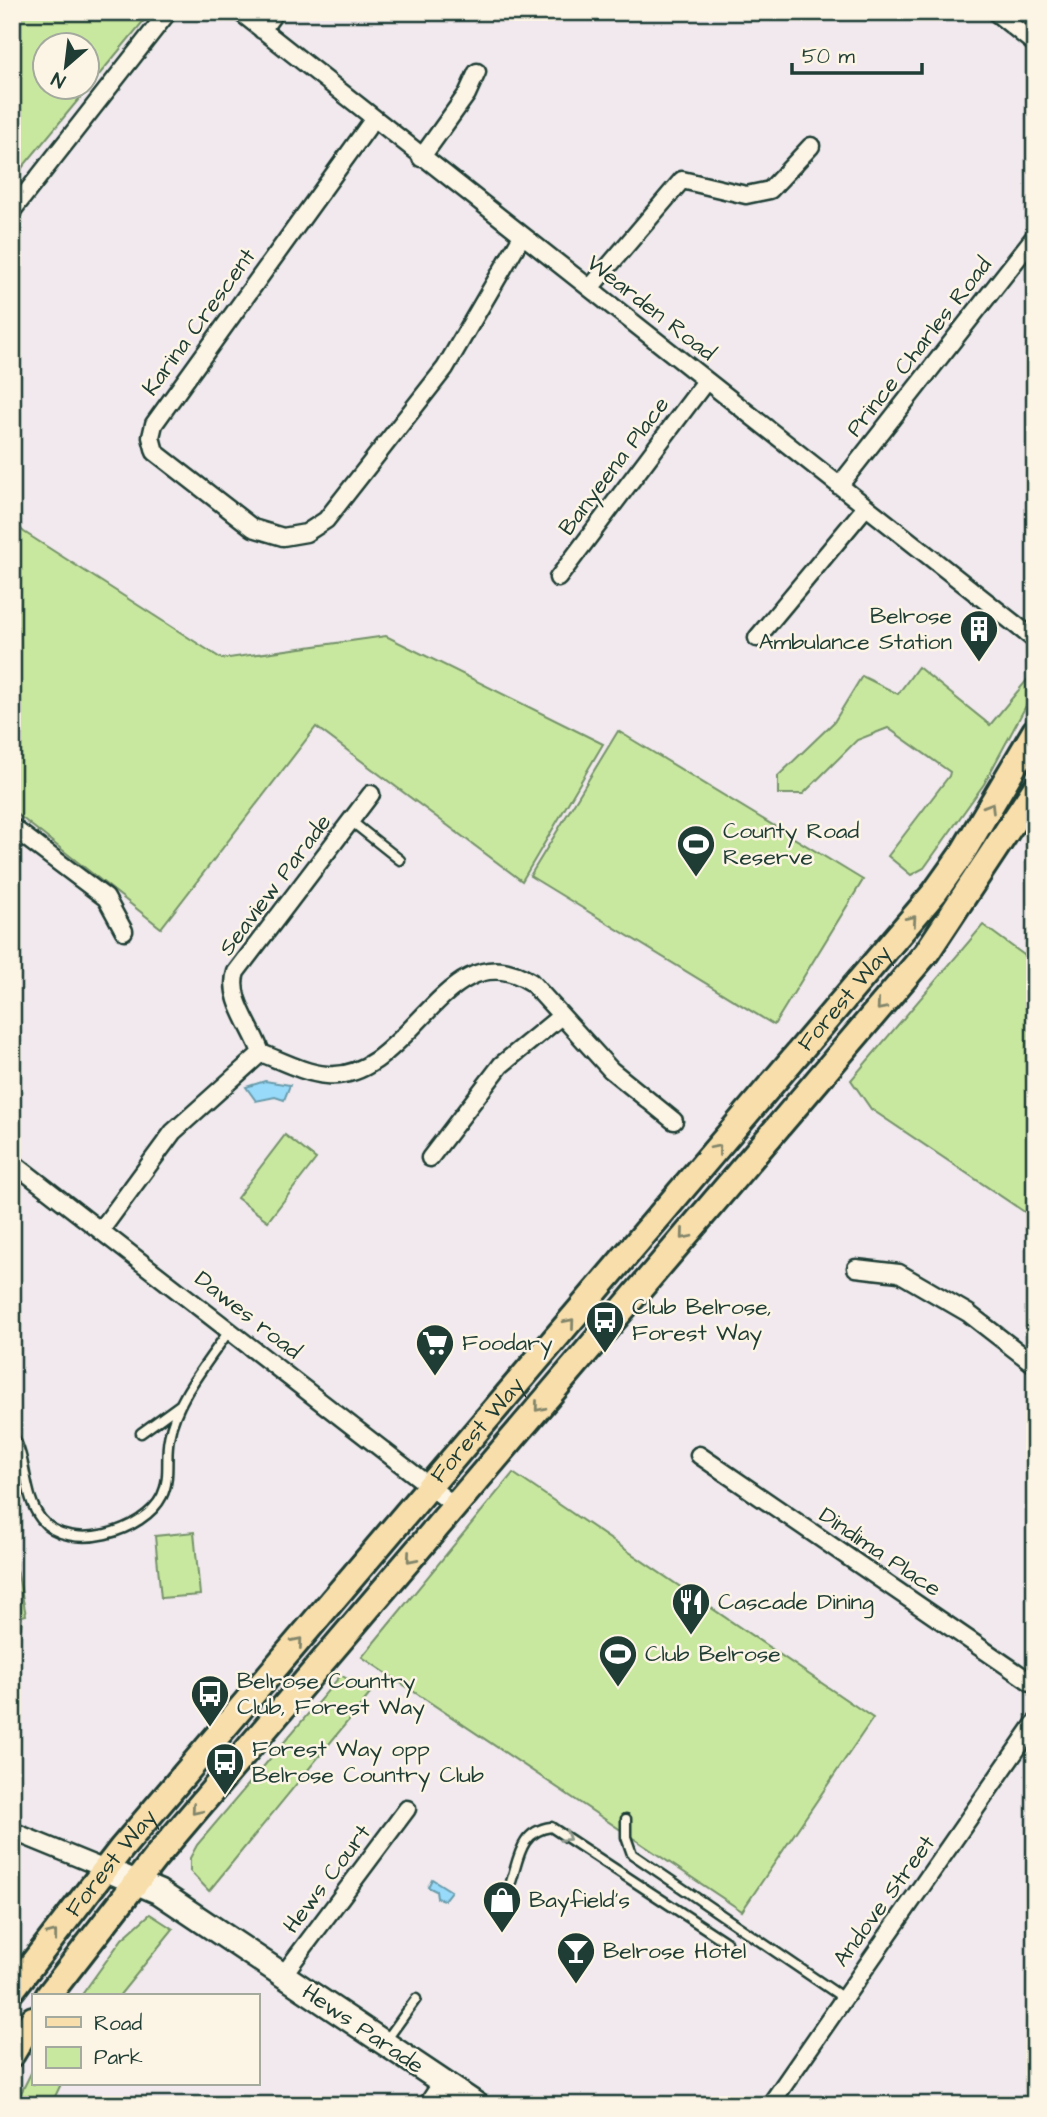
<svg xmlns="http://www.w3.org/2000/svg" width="1047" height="2117" font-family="'Architects Daughter',sans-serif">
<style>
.green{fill:#c9e89f;stroke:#74926a;stroke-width:2;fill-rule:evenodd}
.water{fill:#98dafa;stroke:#689bab;stroke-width:2}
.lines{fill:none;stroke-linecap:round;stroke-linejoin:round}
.lane-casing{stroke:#1f3d34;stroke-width:13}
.street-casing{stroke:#1f3d34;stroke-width:21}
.secondary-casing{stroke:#1f3d34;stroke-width:28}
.primary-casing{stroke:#1f3d34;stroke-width:30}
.lane{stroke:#fcf5e5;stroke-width:8}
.street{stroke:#fcf5e5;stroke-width:16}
.secondary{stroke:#fcf5e5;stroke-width:23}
.primary{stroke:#f8deab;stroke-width:24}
.oneway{stroke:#81856a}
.oneway2{stroke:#8e998c}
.labels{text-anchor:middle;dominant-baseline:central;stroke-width:5;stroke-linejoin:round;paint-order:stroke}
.street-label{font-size:23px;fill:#1f3d34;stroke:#fcf5e5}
.poi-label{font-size:23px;fill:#1f3d34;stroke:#fcf5e5;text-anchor:start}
</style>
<rect width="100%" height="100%" fill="#f1e9ed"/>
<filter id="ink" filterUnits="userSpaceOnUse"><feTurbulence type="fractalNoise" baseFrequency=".0143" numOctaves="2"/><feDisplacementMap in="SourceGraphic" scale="14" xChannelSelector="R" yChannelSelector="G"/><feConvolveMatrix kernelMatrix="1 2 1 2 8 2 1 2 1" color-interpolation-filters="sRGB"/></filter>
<g filter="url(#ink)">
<!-- green -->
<path class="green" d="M12 12H151L12 180ZM46 46H88V88H46Z
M12 521 24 532 222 659 386 636 603 744 522 881 316 727 161 928 12 810Z
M918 667 990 725 1031 675 1035 678V689L984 784 924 868 911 875 888 856 949 776 950 772 888 728 857 740 803 794H778V776L834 722 862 676 898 694Z
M618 731 863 880 774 1025 530 876Z
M983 925 1035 963V1219L871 1109 851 1080Z
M285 1135 316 1159 268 1221 237 1198Z
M513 1473 873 1718 742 1911 362 1657Z
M194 1532 200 1595 161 1598 155 1536Z
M12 1544 26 1615 22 1616 21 1628 12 1629Z
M341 1675 370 1694 209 1891 190 1871V1858L197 1845Z
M150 1914 173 1929 119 1996H81L122 1939Z
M33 2069V2084H61L51 2105H15Z"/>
<!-- water -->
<path class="water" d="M265 1081 290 1085 284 1100 275 1097 256 1101 246 1087Z
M432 1879 451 1891 444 1900 437 1898 436 1891 428 1887Z"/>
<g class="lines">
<!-- lane casing -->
<g class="lane-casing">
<path id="lane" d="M351 821 400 860
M141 1433 181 1404
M12 1434C28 1460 23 1496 41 1519 69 1554 144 1532 162 1496 171 1478 165 1457 169 1438 176 1399 207 1363 229 1331
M626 1819V1837L632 1854 842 1997
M511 1882C519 1858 520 1831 551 1827L726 1942
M385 2042 416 1999"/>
</g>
<!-- street casing -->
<g class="street-casing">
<path id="street" d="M240 12 1035 640
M995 12 1035 44
M262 30 275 12
M373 120 154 424 151 437 155 452 253 528 283 537 306 533 326 520 445 368 522 236
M421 158 467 94 477 72
M12 211 168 12
M590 288 682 180 746 195 770 190 811 146
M839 486 1035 236
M558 578 706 381
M757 638 865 508
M371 794 236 972C227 998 253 1028 261 1053 282 1061 304 1073 327 1075 410 1082 445 928 531 982L611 1070 674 1121
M12 827 106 898 124 931
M430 1158 501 1065 561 1016
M12 1162 455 1506
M101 1230 173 1132 261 1053
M856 1268 899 1273 968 1313 1035 1365
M699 1455 1035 1685
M12 1831 105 1869
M283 1975 407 1809
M427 2105 443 2081
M770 2105 1035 1723
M1030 2105 1035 2098"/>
</g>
<!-- secondary casing -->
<g class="secondary-casing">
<path id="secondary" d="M105 1869 159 1892 477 2105"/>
</g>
<!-- primary casing -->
<g class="primary-casing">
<g id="primary">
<path id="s1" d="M12 1990 121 1849 935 892 962 854 1035 731"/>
<path d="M48 1996 155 1858 927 952 1035 789"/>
<path d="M12 2054 33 2019"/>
</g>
</g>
<!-- lane -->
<use href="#lane" class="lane"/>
<!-- street -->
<use href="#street" class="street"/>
<!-- secondary -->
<use href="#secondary" class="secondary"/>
<!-- primary -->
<use href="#primary" class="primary"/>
</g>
<!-- one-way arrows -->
<defs><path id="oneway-chevron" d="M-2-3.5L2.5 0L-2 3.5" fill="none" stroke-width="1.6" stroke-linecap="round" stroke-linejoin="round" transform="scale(1.75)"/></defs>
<g class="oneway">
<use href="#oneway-chevron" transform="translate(990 807) rotate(-59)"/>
<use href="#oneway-chevron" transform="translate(912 920) rotate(-49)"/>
<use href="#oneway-chevron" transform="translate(881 1006) rotate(131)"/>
<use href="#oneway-chevron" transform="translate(717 1149) rotate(-50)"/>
<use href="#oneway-chevron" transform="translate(685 1235) rotate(130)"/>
<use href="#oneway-chevron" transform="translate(570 1323) rotate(-50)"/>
<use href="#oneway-chevron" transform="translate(539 1407) rotate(130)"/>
<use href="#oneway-chevron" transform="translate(411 1558) rotate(131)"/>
<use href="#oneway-chevron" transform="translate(298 1642) rotate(-49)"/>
<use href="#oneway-chevron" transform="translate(196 1810) rotate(130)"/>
<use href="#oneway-chevron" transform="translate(53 1935) rotate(-52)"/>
</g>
<use class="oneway2" href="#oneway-chevron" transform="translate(566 1837) rotate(33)"/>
</g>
<!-- icons -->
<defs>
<g id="building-pin" transform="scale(2.0125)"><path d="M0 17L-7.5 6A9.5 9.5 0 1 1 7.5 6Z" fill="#1f3d34" stroke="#fcf5e5"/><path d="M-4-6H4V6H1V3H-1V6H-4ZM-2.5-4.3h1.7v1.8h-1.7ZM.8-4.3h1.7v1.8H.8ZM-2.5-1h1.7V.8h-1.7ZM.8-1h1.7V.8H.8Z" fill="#fff"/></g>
<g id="stadium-pin" transform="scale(2.0125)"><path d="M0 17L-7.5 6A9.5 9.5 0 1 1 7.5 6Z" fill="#1f3d34" stroke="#fcf5e5"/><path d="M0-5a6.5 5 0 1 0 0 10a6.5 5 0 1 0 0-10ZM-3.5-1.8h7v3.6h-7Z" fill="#fff"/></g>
<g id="bus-pin" transform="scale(2.0125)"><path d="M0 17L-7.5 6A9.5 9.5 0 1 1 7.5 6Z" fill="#1f3d34" stroke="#fcf5e5"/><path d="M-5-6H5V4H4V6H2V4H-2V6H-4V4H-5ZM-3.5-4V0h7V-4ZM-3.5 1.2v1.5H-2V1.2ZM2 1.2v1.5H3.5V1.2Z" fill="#fff"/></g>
<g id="supermarket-pin" transform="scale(2.0125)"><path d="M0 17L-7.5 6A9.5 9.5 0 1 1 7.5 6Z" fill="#1f3d34" stroke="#fcf5e5"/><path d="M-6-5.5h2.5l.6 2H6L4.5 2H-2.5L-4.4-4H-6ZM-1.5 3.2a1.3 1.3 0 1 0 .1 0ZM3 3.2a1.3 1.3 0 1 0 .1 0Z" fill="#fff"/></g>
<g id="restaurant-pin" transform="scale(2.0125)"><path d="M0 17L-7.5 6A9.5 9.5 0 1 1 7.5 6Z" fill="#1f3d34" stroke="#fcf5e5"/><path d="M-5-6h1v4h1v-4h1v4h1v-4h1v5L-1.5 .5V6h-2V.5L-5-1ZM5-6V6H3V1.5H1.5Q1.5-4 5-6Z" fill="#fff"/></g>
<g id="shop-pin" transform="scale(2.0125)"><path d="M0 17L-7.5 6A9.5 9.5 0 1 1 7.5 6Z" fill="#1f3d34" stroke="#fcf5e5"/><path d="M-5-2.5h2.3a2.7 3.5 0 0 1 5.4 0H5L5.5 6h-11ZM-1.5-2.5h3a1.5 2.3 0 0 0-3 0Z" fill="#fff"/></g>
<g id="bar-pin" transform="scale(2.0125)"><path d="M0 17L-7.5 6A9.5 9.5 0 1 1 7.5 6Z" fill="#1f3d34" stroke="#fcf5e5"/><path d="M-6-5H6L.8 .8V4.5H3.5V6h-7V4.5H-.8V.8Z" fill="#fff"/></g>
</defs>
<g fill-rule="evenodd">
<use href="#building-pin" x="979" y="629"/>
<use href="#stadium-pin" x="696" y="844"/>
<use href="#bus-pin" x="605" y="1320"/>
<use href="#supermarket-pin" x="435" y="1343"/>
<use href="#restaurant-pin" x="691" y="1602"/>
<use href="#stadium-pin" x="618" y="1654"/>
<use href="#bus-pin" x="210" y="1694"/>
<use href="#bus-pin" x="225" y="1762"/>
<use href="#shop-pin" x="502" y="1900"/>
<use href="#bar-pin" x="576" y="1951"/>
</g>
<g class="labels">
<!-- street labels -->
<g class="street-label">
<text transform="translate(651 308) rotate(38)">Wearden Road</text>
<text transform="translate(199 322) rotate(-54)">Karina Crescent</text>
<text transform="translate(919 347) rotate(-52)">Prince Charles Road</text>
<text transform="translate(614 466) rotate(-53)">Banyeena Place</text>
<text transform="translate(275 885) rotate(-53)">Seaview Parade</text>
<text stroke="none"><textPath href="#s1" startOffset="1295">Forest Way</textPath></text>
<text transform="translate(248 1315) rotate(38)">Dawes road</text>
<text stroke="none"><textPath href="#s1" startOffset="728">Forest Way</textPath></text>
<text transform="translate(880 1552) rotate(34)">Dindima Place</text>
<text stroke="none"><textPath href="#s1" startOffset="161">Forest Way</textPath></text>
<text transform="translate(327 1879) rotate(-53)">Hews Court</text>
<text transform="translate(884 1901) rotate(-54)">Andove Street</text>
<text transform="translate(363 2029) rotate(34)">Hews Parade</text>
</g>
<!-- poi labels -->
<g class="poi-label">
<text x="952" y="616" text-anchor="end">Belrose<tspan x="952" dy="26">Ambulance Station</tspan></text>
<text x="723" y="831">County Road<tspan x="723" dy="26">Reserve</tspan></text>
<text x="632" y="1307">Club Belrose,<tspan x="632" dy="26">Forest Way</tspan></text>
<text x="462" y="1343">Foodary</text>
<text x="718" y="1602">Cascade Dining</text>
<text x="645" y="1654">Club Belrose</text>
<text x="237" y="1681">Belrose Country<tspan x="237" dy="26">Club, Forest Way</tspan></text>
<text x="252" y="1749">Forest Way opp<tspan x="252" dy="26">Belrose Country Club</tspan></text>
<text x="529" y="1900">Bayfield's</text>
<text x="603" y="1951">Belrose Hotel</text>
</g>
</g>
<!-- margin -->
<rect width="1047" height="2117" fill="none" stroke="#fcf5e5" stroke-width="42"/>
<rect x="21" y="21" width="1005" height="2075" fill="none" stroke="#1f3d34" stroke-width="2.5" filter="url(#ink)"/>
<!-- legend -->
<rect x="32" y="1994" width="228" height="91" fill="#fcf5e5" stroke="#a4ab9e" stroke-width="2"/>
<rect x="46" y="2017" width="35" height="10" fill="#f8deab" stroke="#a4ab9e" stroke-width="2"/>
<text x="94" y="2030" font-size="21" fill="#1f3d34">Road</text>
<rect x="46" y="2047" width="35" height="21" fill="#c9e89f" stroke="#a4ab9e" stroke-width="2"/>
<text x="94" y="2064" font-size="21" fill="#1f3d34">Park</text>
<!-- north arrow -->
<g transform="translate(66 66) rotate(208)"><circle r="33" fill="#fcf5e5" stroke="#a4ab9e" stroke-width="2"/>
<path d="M0-5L12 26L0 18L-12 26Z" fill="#1f3d34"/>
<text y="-10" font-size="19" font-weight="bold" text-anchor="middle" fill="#1f3d34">N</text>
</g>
<!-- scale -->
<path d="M792 63v10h130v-10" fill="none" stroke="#1f3d34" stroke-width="3.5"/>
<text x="802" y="63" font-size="21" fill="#1f3d34" stroke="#fcf5e5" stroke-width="5" paint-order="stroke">50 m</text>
</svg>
